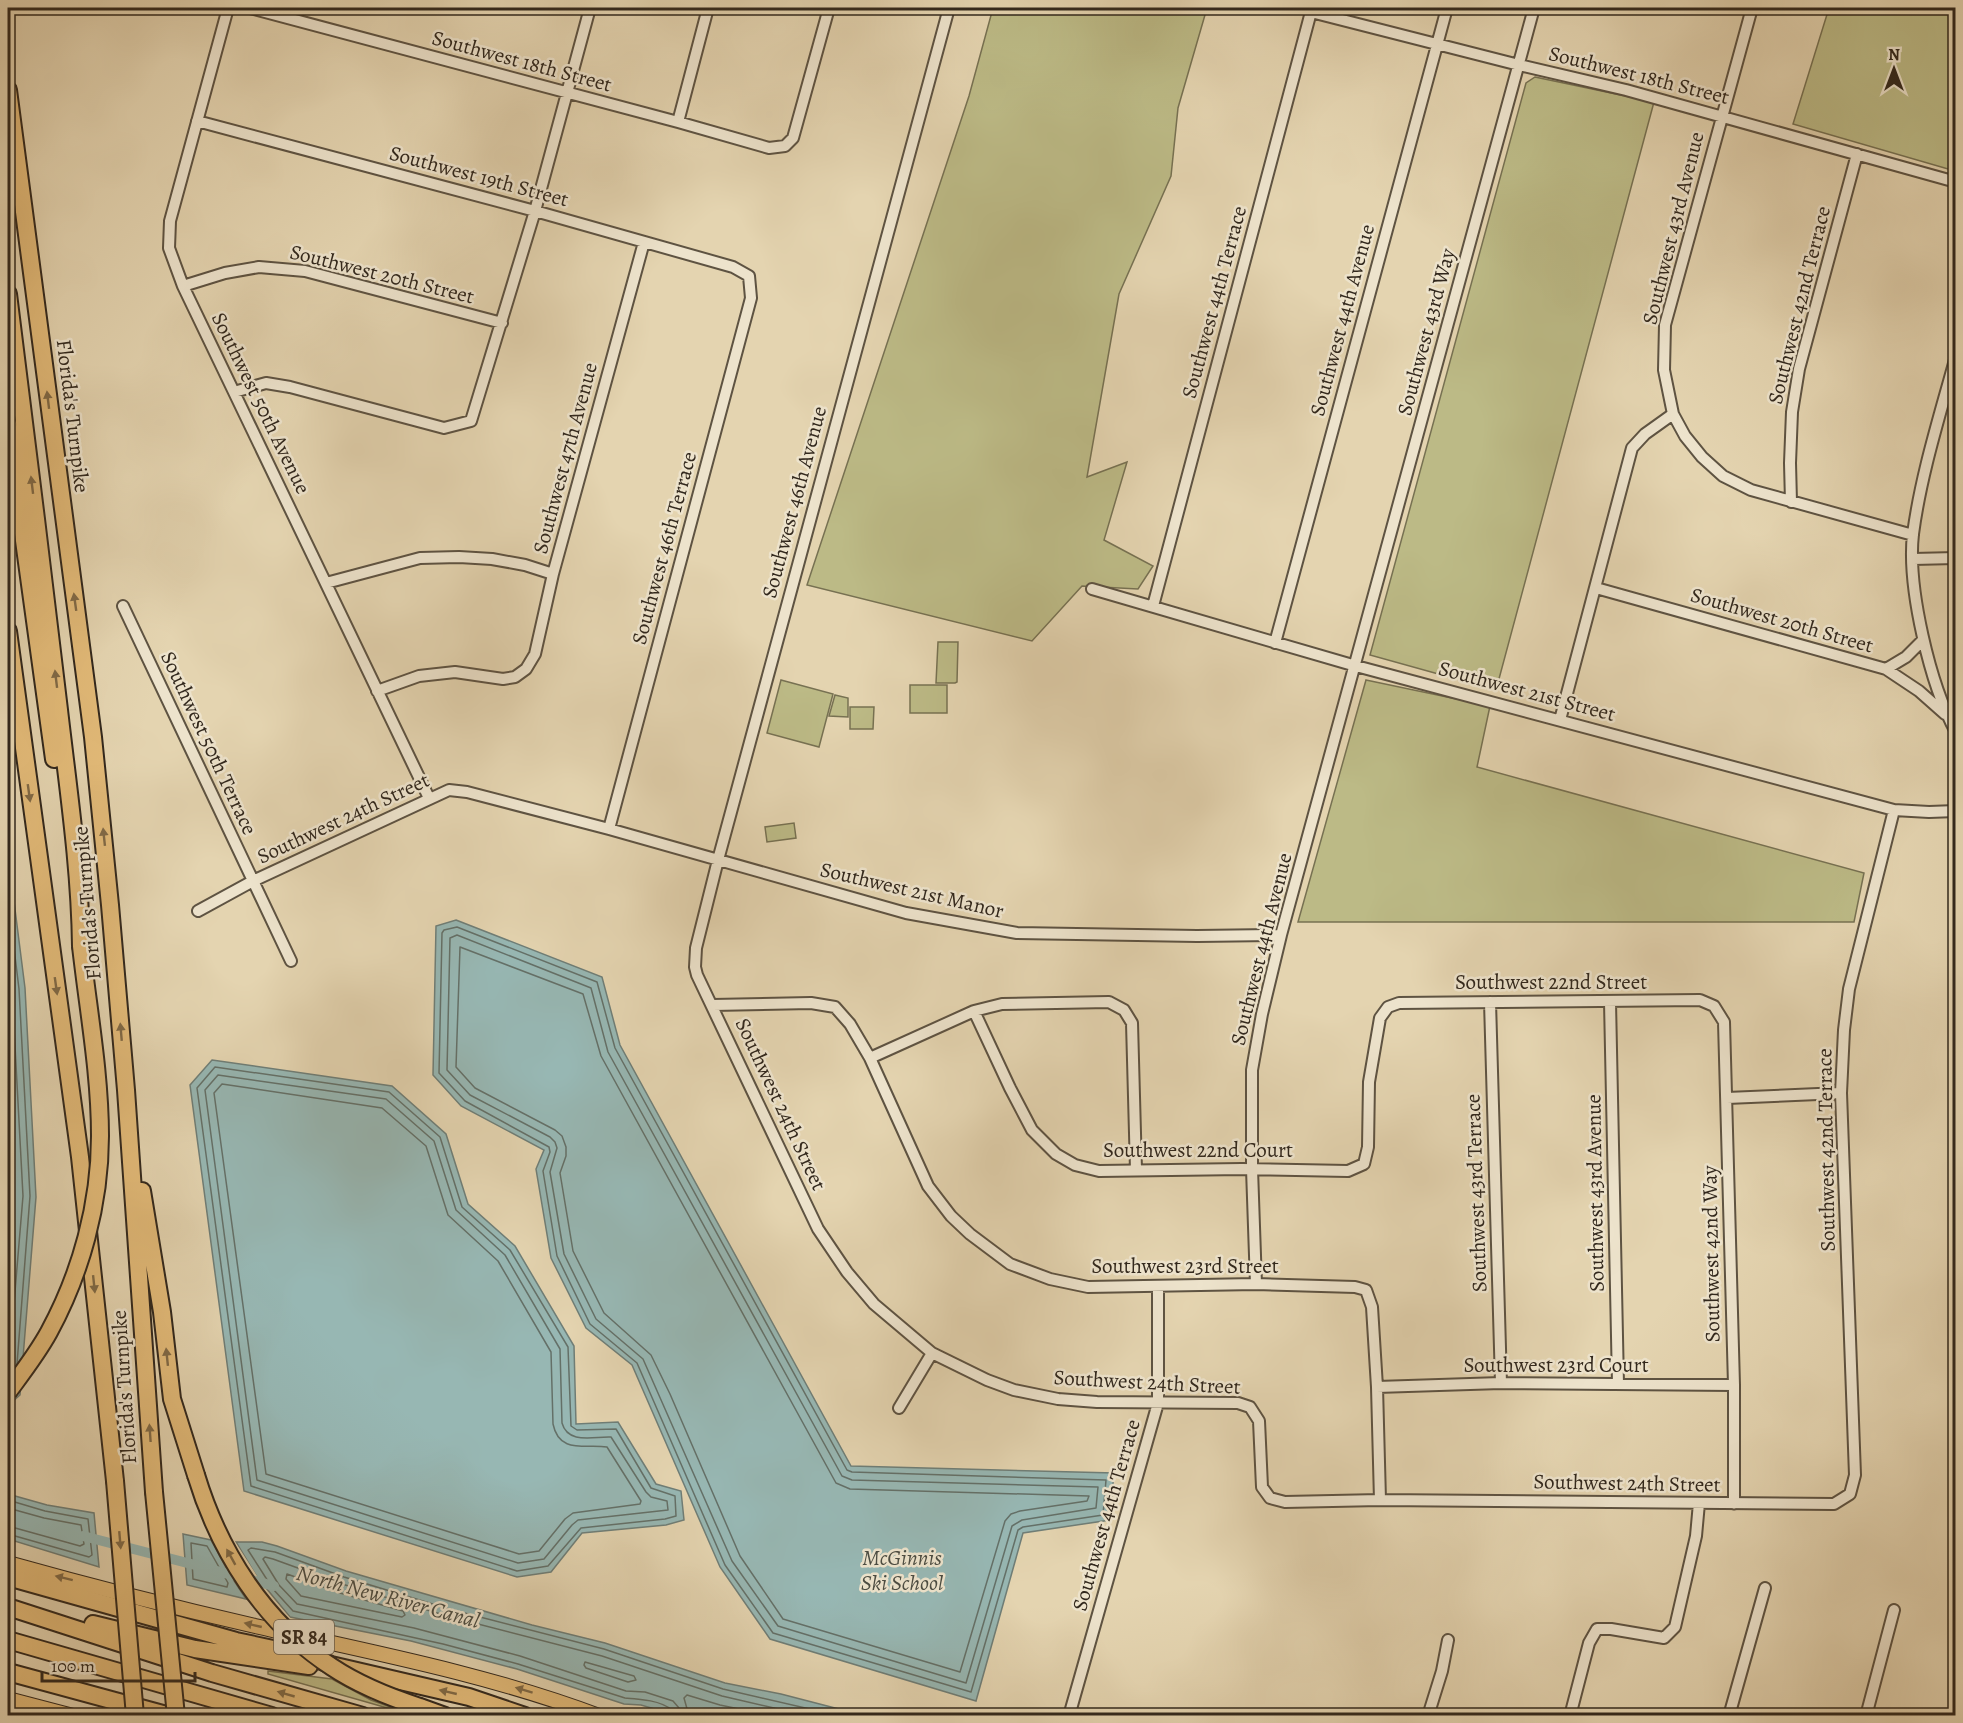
<svg xmlns="http://www.w3.org/2000/svg" width="1963" height="1723" font-family="Alegreya,serif">
<style>
.green{fill:#bcba86;stroke:#777152;stroke-width:1.5}
.water{fill:#97b7b3;stroke:#6f7e77;stroke-width:1.5}
.pier{fill:#e4d4b0}
.lines{fill:none;stroke-linecap:round;stroke-linejoin:round}
.shore{stroke:#647068;stroke-width:1.5}
.canal{stroke:#97b7b3;stroke-width:10}
.minor-casing{stroke:#5e5342;stroke-width:14}
.major-casing{stroke:#32281d;stroke-width:16}
.highway-casing{stroke:#32281d;stroke-width:20}
.minor{stroke:#ede3cc;stroke-width:10}
.major{stroke:#e2ba78;stroke-width:14}
.highway{stroke:#e2ba78;stroke-width:16}
.highway-bridge-casing{stroke:#32281d;stroke-width:20;stroke-linecap:butt}
.highway-bridge{stroke:#e2ba78;stroke-width:16}
.oneway{fill:#816a46}
.labels{text-anchor:middle;dominant-baseline:central;stroke-width:5;stroke-linejoin:round;paint-order:stroke}
.shield{fill:#ede3cc;stroke:#6a6052;stroke-width:1.5}
.shield-label{font-size:20px;font-weight:bold;fill:#32281d}
.street-label{font-size:21px;fill:#32281d;stroke:#ede3cc}
.water-label{font-size:22px;font-style:italic;fill:#4b4c42;stroke:#ede3cc}
</style>
<rect width="100%" height="100%" fill="#e4d4b0"/>
<filter id="stains"><feTurbulence type="fractalNoise" baseFrequency=".00333" numOctaves="4"/><feColorMatrix values="0 0 0 0 .2 0 0 0 0 .09 0 0 0 0 .02 0 0 0 .5 -.17"/></filter>
<radialGradient id="worn" r=".72"><stop offset=".6" stop-color="#630" stop-opacity="0"/><stop offset="1" stop-color="#630" stop-opacity=".3"/></radialGradient>
<!-- green -->
<path class="green" d="M993 8H1207L1178 108 1171 176 1119 294 1087 477 1127 462 1104 540 1153 566 1138 589 1082 586 1032 641 807 585 969 96Z
M1829 8H1955V171L1793 124Z
M1535 77 1654 102 1496 690 1370 655 1526 83Z
M938 642H958L957 682 955 683H936Z
M781 680 833 694 819 747 767 733Z
M1366 680 1490 706 1477 767 1864 873 1854 922H1298Z
M910 685H947V713H910Z
M835 695 848 698V717L829 716Z
M850 707H874L873 729H850Z
M794 823 796 838 767 842 765 827Z
M268 1671 332 1679 371 1700 412 1715 268 1674Z"/>
<!-- water -->
<path class="water" d="M8 854 25 988 36 1197 20 1395 11 1403 8 1402Z
M456 920 602 977 620 1045 851 1466 1114 1473 1110 1520 1023 1533 976 1701 770 1639 720 1567 632 1365 586 1328 551 1258 536 1169 544 1150 461 1106 433 1075 436 926Z
M212 1060 392 1086 446 1134 468 1204 515 1246 574 1346 576 1424 618 1422 656 1484 681 1491 684 1520 666 1525 582 1533 551 1572 517 1577 244 1491 190 1085Z
M8 1494 47 1505 94 1513 99 1567 8 1539Z
M183 1534 211 1540 229 1573 246 1599 187 1585Z
M236 1542H262L277 1546 346 1571 532 1625 605 1643 725 1683 781 1694 862 1715H675L641 1705 624 1704 517 1669 411 1641 290 1617 257 1577Z"/>
<!-- pier -->
<path class="pier" d="M234 1540 268 1593 293 1621 288 1619 266 1595 245 1565 233 1544Z"/>
<g class="lines">
<!-- shore -->
<path class="shore" d="M8 899 19 989 30 1196 17 1364
M457 927 597 982 615 1048 847 1470 852 1472 1106 1480 1103 1515 1023 1527 1018 1530 971 1692 773 1633 725 1565 637 1363 590 1324 557 1256 543 1171 550 1152 549 1147 465 1101 439 1073 442 933 444 930Z
M457 935 591 988 608 1052 842 1476 852 1480 1098 1487 1096 1508 1022 1520 1012 1526 966 1683 778 1626 732 1561 643 1359 596 1319 564 1254 550 1172 557 1148 555 1142 550 1137 470 1095 447 1070 450 938Z
M460 947 583 994 601 1056 836 1483 850 1489 1089 1496 1087 1501 1020 1511 1011 1514 1005 1521 960 1672 783 1619 740 1556 670 1394 651 1355 604 1313 573 1251 560 1173 566 1156V1147L562 1136 555 1130 475 1088 456 1067Z
M8 956 12 990 23 1196 8 1375
M215 1067 389 1092 440 1137 462 1207 510 1250 568 1347 571 1426 577 1430 616 1429 651 1488 675 1496 676 1516 665 1519 581 1528 548 1566 517 1571 251 1486 197 1088Z
M218 1075 386 1099 434 1141 456 1210 505 1255 560 1349 562 1423C568 1445 595 1436 611 1437L646 1492 651 1497 667 1501 668 1510 578 1520 572 1525 544 1559 518 1563 257 1480 205 1090Z
M8 1078 14 1196 8 1272
M222 1084 382 1108 426 1146 448 1215 498 1261 551 1352 553 1424C559 1454 585 1444 607 1447L641 1501 640 1504 573 1513 565 1519 539 1551 519 1554 266 1474 214 1093Z
M8 1500 45 1511 88 1519 92 1555 89 1557 8 1534
M8 1508 44 1518 81 1525 84 1544 80 1546 8 1526
M191 1543 207 1546 228 1583 227 1587 193 1579Z
M287 1574 340 1593 403 1611 405 1615 402 1617 301 1596 286 1579Z
M585 1662 634 1676 636 1680 628 1682 586 1668 584 1665Z
M673 1716 672 1710C660 1700 639 1699 625 1698L518 1664 443 1644 293 1611 273 1589 248 1550 251 1548 275 1552 344 1577 449 1609 604 1649 723 1689 840 1716
M680 1716 679 1708 673 1701 645 1692 626 1691 520 1656 414 1628 297 1604 279 1585 263 1559 265 1557 273 1559 342 1584 447 1616 602 1656 722 1696 809 1716
M689 1716 684 1698 687 1695 720 1705 772 1716"/>
<!-- canal -->
<path class="canal" d="M83 1536 199 1566
M217 1571 274 1586"/>
<!-- minor casing -->
<g class="minor-casing">
<path id="minor" d="M228 8 170 221 169 248 183 286 429 798
M250 8 678 122 769 148 785 146 793 138 829 8
M949 8 718 860 696 948 695 967 697 975 818 1229 847 1272 874 1304 932 1353 987 1380 1014 1390 1058 1399 1097 1402 1238 1403 1250 1407 1259 1421 1262 1487 1270 1498 1285 1502 1380 1500 1834 1504 1850 1494 1855 1475 1841 1093 1844 1030 1849 989 1894 810
M1311 12 1519 65 1626 90 1956 182
M197 121 535 211 733 267 749 276 751 298 609 829
M678 122 708 8
M183 286 225 273 259 267 305 271 502 323
M1956 356C1940 415 1921 474 1913 534 1907 587 1930 685 1956 732
M234 392 266 383 290 387 444 428 471 421 535 211 590 8
M1673 414 1685 436 1702 457 1723 476 1751 490 1913 535
M1791 502 1790 463 1792 412 1799 369 1857 154
M1913 559 1956 558
M326 583 420 558 459 557 492 559 525 565 553 574
M1596 588 1886 669 1919 691 1945 714
M1092 589 1356 666 1894 810 1929 812 1956 811
M123 606 291 961
M1153 606 1312 8
M1275 643 1447 8
M1886 669 1906 657 1923 640
M377 691 419 676 455 672 503 679 515 677 526 669 535 654 553 574 644 242
M1560 720 1632 448 1645 434 1673 414 1664 370 1665 325 1752 8
M198 911 253 881 449 790 467 792 609 829 906 913 1017 933 1197 936 1281 935
M1490 1002 1501 1383
M1610 1002 1618 1384
M713 1005 811 1003 835 1007 850 1024 870 1058 928 1186 951 1216 970 1234 1010 1264 1050 1279 1088 1287 1256 1284 1355 1287 1366 1290 1372 1307 1377 1387 1380 1500
M974 1011 1010 1088 1032 1130 1056 1154 1075 1165 1099 1171 1242 1169 1348 1171 1364 1164 1368 1147 1369 1082 1380 1018 1388 1007 1399 1003 1700 1000 1714 1006 1724 1022 1734 1385V1504
M870 1058 974 1011 1002 1004 1109 1002 1124 1010 1132 1023 1136 1170
M1727 1098 1841 1093
M1256 1284 1252 1169V1070L1262 1014 1281 935 1534 8
M1377 1387 1501 1383 1734 1385
M899 1408 932 1353
M1069 1716 1158 1403V1287
M1428 1716 1442 1671 1448 1640
M1570 1716 1589 1643 1597 1629H1611L1664 1638 1675 1627 1696 1536 1699 1503
M1729 1716 1765 1588
M1866 1716 1894 1610"/>
</g>
<!-- major casing -->
<g class="major-casing">
<path id="major" d="M8 1563C90 1586 172 1607 255 1626 371 1652 487 1674 599 1716
M8 1699 73 1716"/>
</g>
<!-- highway casing -->
<g class="highway-casing">
<path id="highway" d="M8 90 93 737 110 905 126 1090 154 1492
M8 294C25 433 43 571 59 710 68 788 80 867 81 946
M8 424 54 759
M8 631 80 1157 115 1481
M142 1191 162 1312 172 1399 196 1475
M8 1577 236 1641 315 1658 331 1665 469 1697 525 1716
M8 1607 212 1673 363 1716
M93 1624 195 1649 309 1666
M8 1640 272 1716
M8 1672 170 1716
M8 1700 24 1716
M420 1707 445 1716"/>
</g>
<!-- minor -->
<use href="#minor" class="minor"/>
<!-- major -->
<use href="#major" class="major"/>
<!-- highway -->
<use href="#highway" class="highway"/>
<!-- highway-bridge casing -->
<g class="highway-bridge-casing">
<path id="highway-bridge" d="M8 1392C22 1373 37 1354 49 1332 81 1273 100 1204 100 1136 100 1073 88 1009 81 946
M196 1475C219 1551 264 1623 332 1667 359 1685 389 1697 420 1707
M115 1481 135 1716
M154 1492 176 1716"/>
</g>
<!-- highway-bridge -->
<use href="#highway-bridge" class="highway-bridge"/>
</g>
<!-- one-way arrows -->
<defs><path id="oneway-solid" d="M-6-.8H1V-3.2L6.5 0L1 3.2V.8H-6Z" transform="scale(1.5)"/></defs>
<g class="oneway">
<use href="#oneway-solid" transform="translate(48 400) rotate(-97)"/>
<use href="#oneway-solid" transform="translate(32 485) rotate(-97)"/>
<use href="#oneway-solid" transform="translate(75 602) rotate(-98)"/>
<use href="#oneway-solid" transform="translate(56 679) rotate(-97)"/>
<use href="#oneway-solid" transform="translate(29 793) rotate(82)"/>
<use href="#oneway-solid" transform="translate(104 837) rotate(-96)"/>
<use href="#oneway-solid" transform="translate(56 986) rotate(82)"/>
<use href="#oneway-solid" transform="translate(121 1032) rotate(-95)"/>
<use href="#oneway-solid" transform="translate(94 1284) rotate(84)"/>
<use href="#oneway-solid" transform="translate(167 1357) rotate(-96)"/>
<use href="#oneway-solid" transform="translate(150 1433) rotate(-94)"/>
<use href="#oneway-solid" transform="translate(120 1540) rotate(85)"/>
<use href="#oneway-solid" transform="translate(231 1557) rotate(-119)"/>
<use href="#oneway-solid" transform="translate(64 1578) rotate(-166)"/>
<use href="#oneway-solid" transform="translate(253 1625) rotate(-167)"/>
<use href="#oneway-solid" transform="translate(524 1690) rotate(-163)"/>
<use href="#oneway-solid" transform="translate(448 1692) rotate(-167)"/>
<use href="#oneway-solid" transform="translate(286 1694) rotate(-164)"/>
</g>
<g class="labels">
<!-- shield labels -->
<rect class="shield" x="274" y="1620" width="60" height="34" rx="4.5"/>
<g class="shield-label">
<text x="304" y="1637">SR 84</text>
</g>
<!-- street labels -->
<g class="street-label">
<text transform="translate(522 61) rotate(15)">Southwest 18th Street</text>
<text transform="translate(1639 75) rotate(14)">Southwest 18th Street</text>
<text transform="translate(479 176) rotate(15)">Southwest 19th Street</text>
<text transform="translate(1673 228) rotate(-76)">Southwest 43rd Avenue</text>
<text transform="translate(382 274) rotate(14)">Southwest 20th Street</text>
<text transform="translate(1214 302) rotate(-75)">Southwest 44th Terrace</text>
<text transform="translate(1799 305) rotate(-76)">Southwest 42nd Terrace</text>
<text transform="translate(1342 320) rotate(-75)">Southwest 44th Avenue</text>
<text transform="translate(1426 332) rotate(-75)">Southwest 43rd Way</text>
<text transform="translate(261 403) rotate(64)">Southwest 50th Avenue</text>
<text transform="translate(73 416) rotate(83)">Florida's Turnpike</text>
<text transform="translate(565 458) rotate(-75)">Southwest 47th Avenue</text>
<text transform="translate(794 502) rotate(-75)">Southwest 46th Avenue</text>
<text transform="translate(664 548) rotate(-75)">Southwest 46th Terrace</text>
<text transform="translate(1782 620) rotate(16)">Southwest 20th Street</text>
<text transform="translate(1527 691) rotate(15)">Southwest 21st Street</text>
<text transform="translate(209 743) rotate(65)">Southwest 50th Terrace</text>
<text transform="translate(343 818) rotate(-25)">Southwest 24th Street</text>
<text transform="translate(912 890) rotate(13)">Southwest 21st Manor</text>
<text transform="translate(87 903) rotate(-95)">Florida's Turnpike</text>
<text transform="translate(1261 949) rotate(-76)">Southwest 44th Avenue</text>
<text x="1551" y="982">Southwest 22nd Street</text>
<text transform="translate(781 1104) rotate(65)">Southwest 24th Street</text>
<text x="1198" y="1150">Southwest 22nd Court</text>
<text transform="translate(1826 1150) rotate(-91)">Southwest 42nd Terrace</text>
<text transform="translate(1476 1193) rotate(-92)">Southwest 43rd Terrace</text>
<text transform="translate(1595 1193) rotate(-91)">Southwest 43rd Avenue</text>
<text transform="translate(1711 1254) rotate(-91)">Southwest 42nd Way</text>
<text x="1185" y="1266">Southwest 23rd Street</text>
<text x="1556" y="1365">Southwest 23rd Court</text>
<text transform="translate(1147 1382) rotate(3)">Southwest 24th Street</text>
<text transform="translate(124 1387) rotate(-94)">Florida's Turnpike</text>
<text transform="translate(1627 1483) rotate(1)">Southwest 24th Street</text>
<text transform="translate(1106 1515) rotate(-74)">Southwest 44th Terrace</text>
</g>
<!-- water labels -->
<g class="water-label">
<text x="902" y="1558">McGinnis<tspan x="902" dy="25">Ski School</tspan></text>
<text transform="translate(388 1597) rotate(15)">North New River Canal</text>
</g>
</g>
<!-- margin -->
<rect width="1963" height="1723" fill="none" stroke="#e4d4b0" stroke-width="30"/>
<rect x="9" y="9" width="1945" height="1705" fill="none" stroke="#32281d" stroke-width="3"/>
<rect x="15" y="15" width="1933" height="1693" fill="none" stroke="#32281d" stroke-width="1.5"/>
<!-- north arrow -->
<g transform="translate(1894 69)" stroke="#ede3cc" stroke-width="4.5" paint-order="stroke">
<path d="M0-4.5L10 22L0 15L-10 22Z" fill="#32281d"/>
<text y="-9" font-size="16" font-weight="bold" text-anchor="middle" fill="#32281d">N</text>
</g>
<!-- scale -->
<path d="M42 1672v9h153v-9" fill="none" stroke="#32281d" stroke-width="3"/>
<text x="51" y="1672" font-size="18" fill="#32281d" stroke="#ede3cc" stroke-width="4.5" paint-order="stroke">100 m</text>
<rect width="100%" height="100%" filter="url(#stains)"/>
<rect width="100%" height="100%" fill="url(#worn)"/>
</svg>
